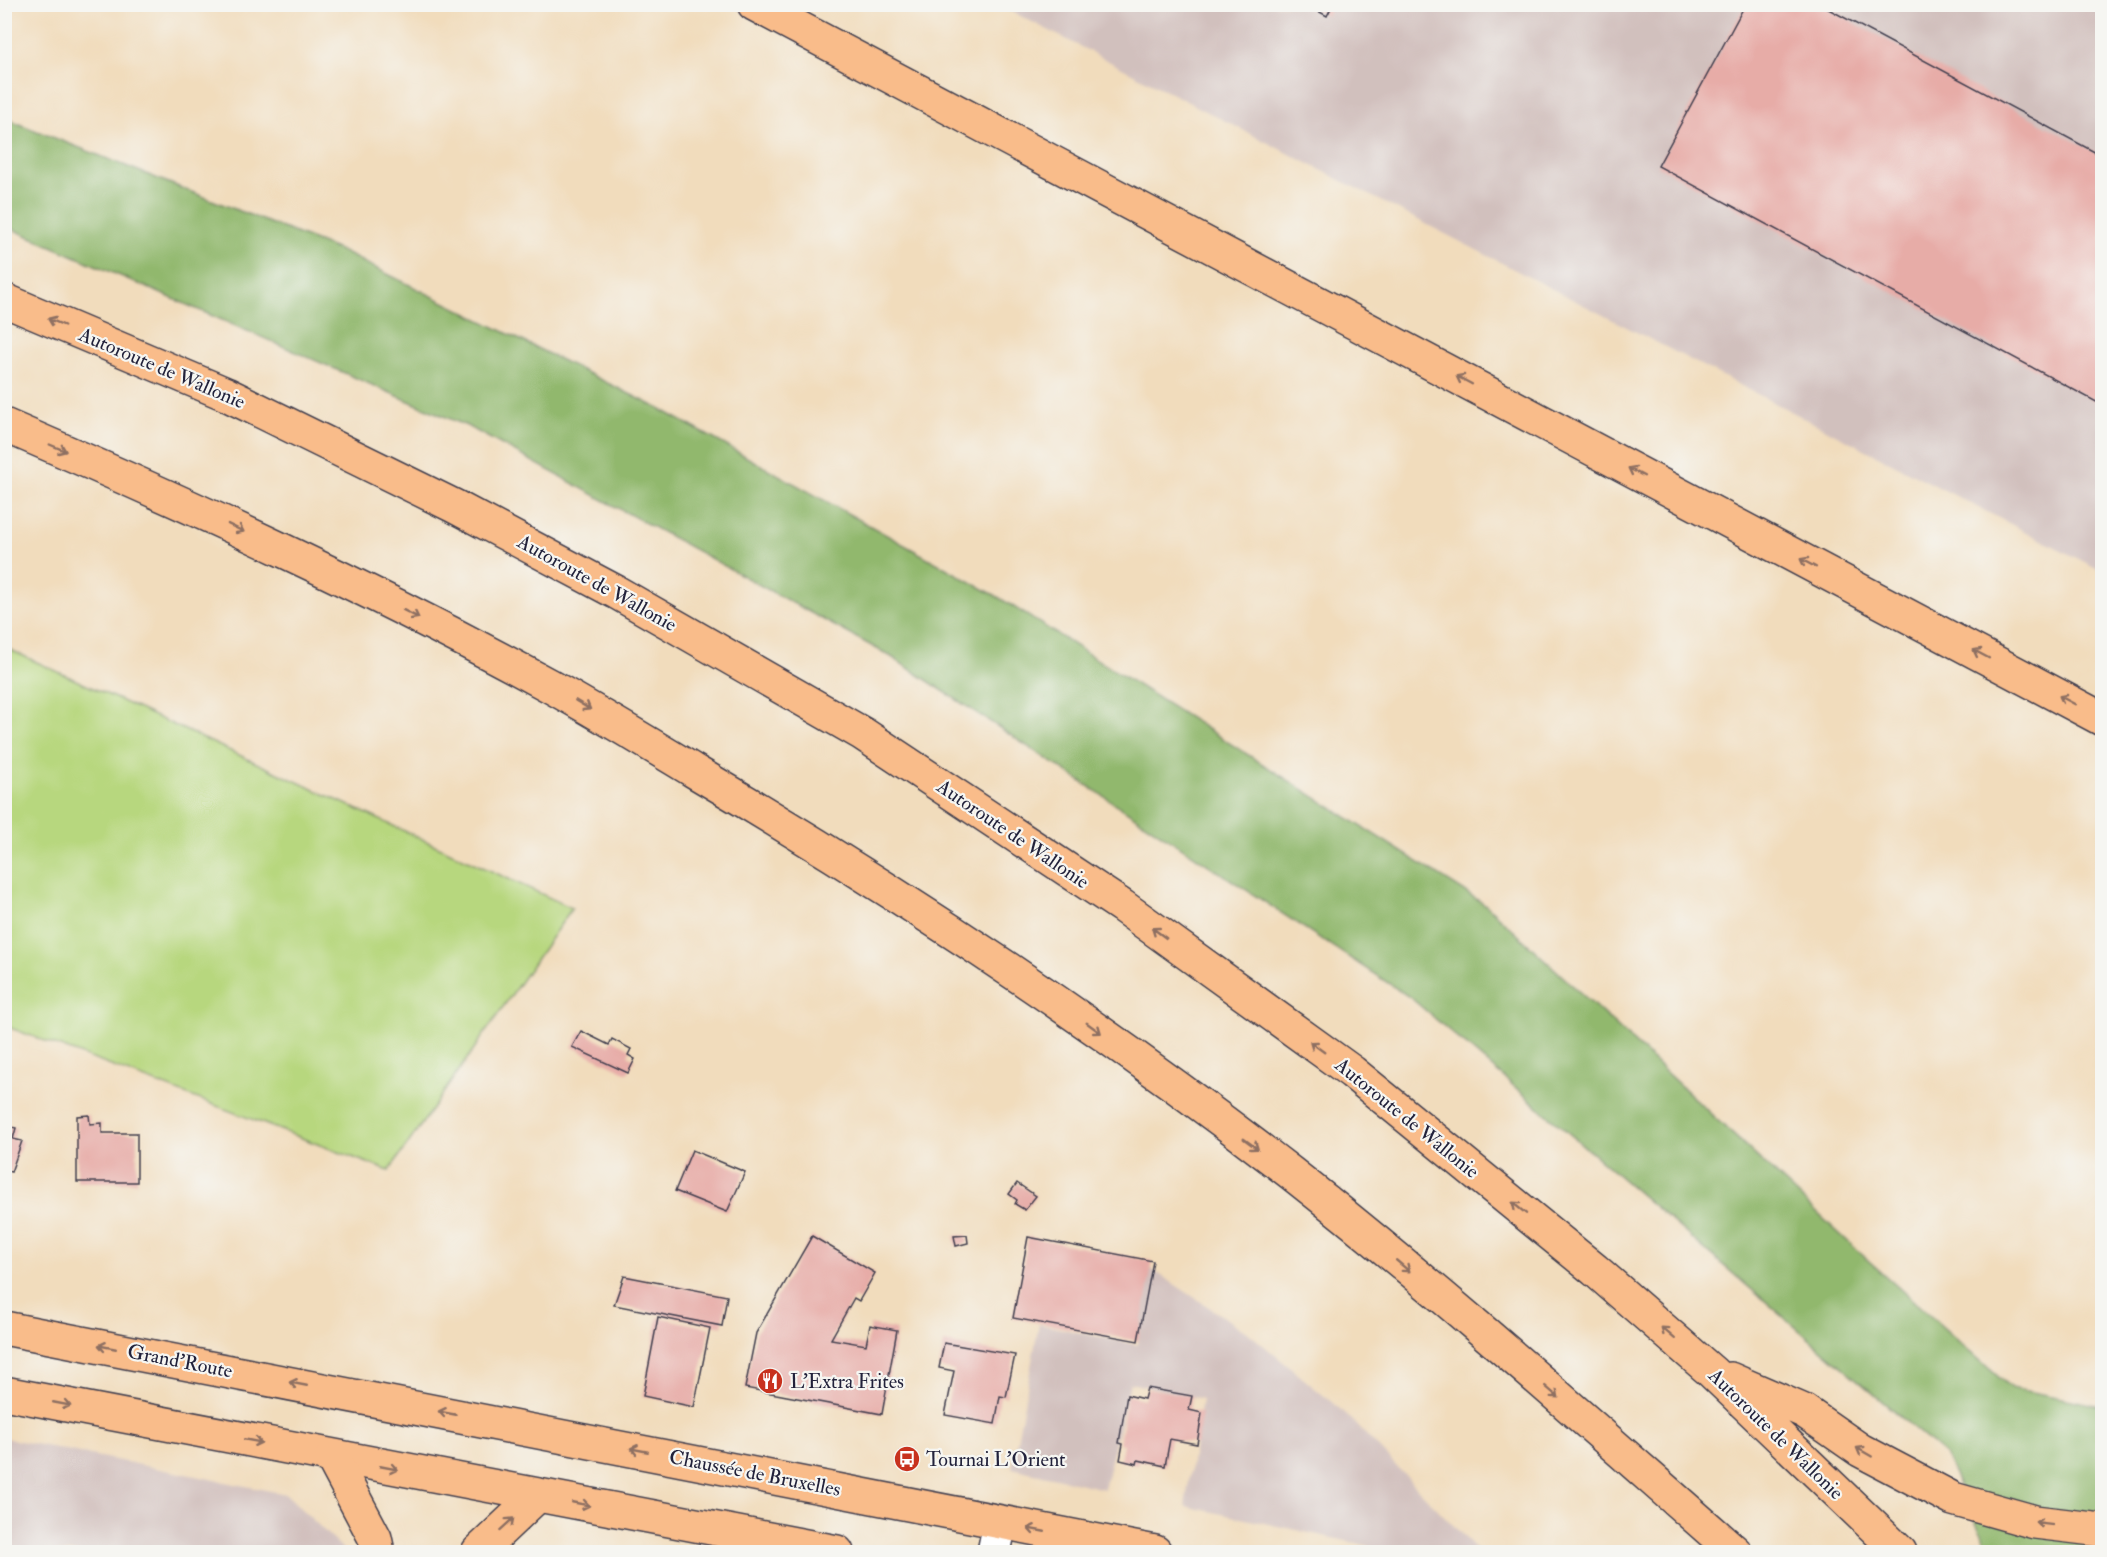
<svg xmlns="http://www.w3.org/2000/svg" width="2107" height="1557" font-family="'IM FELL Double Pica',serif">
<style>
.industrial{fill:#d1c0bd}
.green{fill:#b7d77e;stroke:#6c7c5c;stroke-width:1.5}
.forest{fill:#91b86d;stroke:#5a6d54;stroke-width:1.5}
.building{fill:#e7aca7}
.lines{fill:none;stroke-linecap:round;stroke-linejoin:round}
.street-casing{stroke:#413e4e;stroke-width:36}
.primary-casing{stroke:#413e4e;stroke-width:36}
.highway-casing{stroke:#413e4e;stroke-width:36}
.street{stroke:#fff;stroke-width:33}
.primary{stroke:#f9bc8a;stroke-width:33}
.highway{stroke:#f9bc8a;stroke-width:33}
.oneway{stroke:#8e6f62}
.labels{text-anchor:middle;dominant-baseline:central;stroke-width:4.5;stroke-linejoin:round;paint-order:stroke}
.street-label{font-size:20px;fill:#22223b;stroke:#f6f6f2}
.poi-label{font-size:20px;fill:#22223b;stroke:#f6f6f2;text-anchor:start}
</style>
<rect width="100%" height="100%" fill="#f6f6f2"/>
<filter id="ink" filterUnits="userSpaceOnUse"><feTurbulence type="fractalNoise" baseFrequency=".0167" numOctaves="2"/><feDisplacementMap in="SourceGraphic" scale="12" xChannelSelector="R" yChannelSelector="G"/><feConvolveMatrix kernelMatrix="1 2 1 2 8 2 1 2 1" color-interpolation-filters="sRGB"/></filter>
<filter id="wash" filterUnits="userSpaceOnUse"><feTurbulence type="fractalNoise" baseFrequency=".008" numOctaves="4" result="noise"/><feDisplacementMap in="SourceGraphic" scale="24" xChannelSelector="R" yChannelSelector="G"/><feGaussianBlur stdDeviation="1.35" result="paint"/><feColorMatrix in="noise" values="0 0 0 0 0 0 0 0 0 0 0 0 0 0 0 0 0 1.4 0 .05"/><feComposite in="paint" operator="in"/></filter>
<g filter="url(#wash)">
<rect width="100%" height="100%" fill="#f1dcbc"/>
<!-- industrial -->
<path class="industrial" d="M999 5H2102V571Z
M1147 1266 1251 1335 1346 1414 1479 1552H1397L1185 1506 1202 1399 1130 1383 1104 1489 1012 1468 1039 1324 1138 1345Z
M5 1438 286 1494 346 1552H5Z"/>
<!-- green -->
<path class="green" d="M4 647 572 908 389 1171 5 1026Z"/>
<!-- forest -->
<path class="forest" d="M4 118 341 251 662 410 998 597 1486 905 1870 1262 2011 1388 2102 1406V1552H1990L1945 1455 1411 998 890 656 469 427 5 226Z"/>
<g id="blocks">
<!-- building -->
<path class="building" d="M1305 4H1333L1327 16Z
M1745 5H1821L2102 156V405L1658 166Z
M581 1031 609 1045 612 1039 631 1049 628 1055 635 1059 628 1073 572 1047Z
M89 1115 90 1124 102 1123V1133H137V1182H77V1116Z
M4 1125 16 1128 13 1139 22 1141 11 1172 4 1170Z
M692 1150 745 1172 727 1212 675 1191Z
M1017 1183 1036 1196 1025 1210 1015 1204 1017 1200 1009 1194Z
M967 1235 968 1243 956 1246 954 1236Z
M812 1236 875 1273 859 1301 854 1298 831 1339 866 1345 870 1325 897 1330 882 1414 745 1388 756 1333Z
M1028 1237 1153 1261 1138 1341 1013 1318Z
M624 1276 727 1296 722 1326 614 1305Z
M658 1317 710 1328 694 1407 643 1396Z
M944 1343 1015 1355 1006 1397 1000 1396 995 1424 945 1415 954 1371 939 1368Z
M1147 1388 1192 1396 1189 1410 1202 1413 1197 1444 1170 1439 1165 1466 1138 1460 1137 1464 1120 1460 1123 1444 1119 1443 1127 1395 1144 1399Z"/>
</g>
</g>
<g filter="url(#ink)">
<use href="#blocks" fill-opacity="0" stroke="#413e4e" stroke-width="1.5"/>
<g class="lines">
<!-- street casing -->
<g class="street-casing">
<path id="street" d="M994 1552 1000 1523"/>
</g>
<!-- primary casing -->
<g class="primary-casing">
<path id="primary" d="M754 4 2102 719
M4 1328 1155 1552
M4 1393 837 1552"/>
</g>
<!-- highway casing -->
<g class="highway-casing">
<path id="highway" d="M4 300 226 394 454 506 616 592 863 734 1122 906 1352 1072 1595 1270 1712 1372 1900 1552
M4 425C190 505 373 589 550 686 599 713 646 742 694 771 901 893 1101 1026 1291 1173 1444 1293 1589 1424 1735 1552
M1730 1379 1804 1411 1860 1450 1953 1499 2035 1522 2102 1530
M332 1457 375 1538 378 1552
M478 1552 537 1496"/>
</g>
<!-- street -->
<use href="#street" class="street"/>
<!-- primary -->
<use href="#primary" class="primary"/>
<!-- highway -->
<use href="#highway" class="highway"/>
</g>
<!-- one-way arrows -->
<defs><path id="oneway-shaft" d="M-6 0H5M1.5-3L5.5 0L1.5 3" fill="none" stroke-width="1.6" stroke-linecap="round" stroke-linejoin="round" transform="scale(1.5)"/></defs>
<g class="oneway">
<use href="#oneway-shaft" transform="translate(56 322) rotate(-157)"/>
<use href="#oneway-shaft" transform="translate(1464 380) rotate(-152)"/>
<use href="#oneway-shaft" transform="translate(58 448) rotate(23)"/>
<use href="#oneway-shaft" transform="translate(1636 472) rotate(-152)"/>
<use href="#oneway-shaft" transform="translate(236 528) rotate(26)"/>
<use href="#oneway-shaft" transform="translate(1808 563) rotate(-152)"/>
<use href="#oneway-shaft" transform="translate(411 614) rotate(27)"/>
<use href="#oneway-shaft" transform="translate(1981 654) rotate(-152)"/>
<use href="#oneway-shaft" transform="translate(2067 700) rotate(-152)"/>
<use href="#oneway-shaft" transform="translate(583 705) rotate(31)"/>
<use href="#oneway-shaft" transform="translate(1159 933) rotate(-144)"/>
<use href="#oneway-shaft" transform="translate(1094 1028) rotate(36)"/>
<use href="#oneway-shaft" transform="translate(1317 1047) rotate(-144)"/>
<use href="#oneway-shaft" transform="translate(1251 1144) rotate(36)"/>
<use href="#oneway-shaft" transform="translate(1519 1208) rotate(-141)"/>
<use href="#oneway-shaft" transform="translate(1403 1266) rotate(40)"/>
<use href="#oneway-shaft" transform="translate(1668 1333) rotate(-139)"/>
<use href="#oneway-shaft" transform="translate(107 1347) rotate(-169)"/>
<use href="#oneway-shaft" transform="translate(298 1384) rotate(-169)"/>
<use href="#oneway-shaft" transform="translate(1552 1392) rotate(41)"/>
<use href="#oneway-shaft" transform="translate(62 1404) rotate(11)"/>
<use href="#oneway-shaft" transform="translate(447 1413) rotate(-169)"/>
<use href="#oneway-shaft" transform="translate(253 1441) rotate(11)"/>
<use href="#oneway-shaft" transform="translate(639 1450) rotate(-169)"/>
<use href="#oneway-shaft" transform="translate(1864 1452) rotate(-150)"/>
<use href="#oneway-shaft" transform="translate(389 1468) rotate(11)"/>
<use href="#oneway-shaft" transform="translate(581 1504) rotate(11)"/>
<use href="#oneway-shaft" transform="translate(2044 1523) rotate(-173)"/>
<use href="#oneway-shaft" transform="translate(507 1524) rotate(-42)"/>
<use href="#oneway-shaft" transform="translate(1036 1530) rotate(-169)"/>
</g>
</g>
<!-- icons -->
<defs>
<g id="restaurant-disc" transform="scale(1.35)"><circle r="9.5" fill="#c8321e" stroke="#f6f6f2"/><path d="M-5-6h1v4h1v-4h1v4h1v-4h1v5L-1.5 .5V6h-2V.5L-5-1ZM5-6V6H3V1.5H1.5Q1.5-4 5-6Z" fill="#fff"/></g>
<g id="bus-disc" transform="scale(1.35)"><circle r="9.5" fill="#c8321e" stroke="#f6f6f2"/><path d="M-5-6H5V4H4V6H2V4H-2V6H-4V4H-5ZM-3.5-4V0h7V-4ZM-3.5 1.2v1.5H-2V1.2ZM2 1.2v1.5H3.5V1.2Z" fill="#fff"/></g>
</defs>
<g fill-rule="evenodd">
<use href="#restaurant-disc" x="770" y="1381"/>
<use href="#bus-disc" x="907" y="1459"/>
</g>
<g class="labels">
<!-- street labels -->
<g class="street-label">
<text transform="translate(162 368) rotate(23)">Autoroute de Wallonie</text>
<text transform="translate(597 583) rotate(29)">Autoroute de Wallonie</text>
<text transform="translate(1013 834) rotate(34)">Autoroute de Wallonie</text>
<text transform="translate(1407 1118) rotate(39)">Autoroute de Wallonie</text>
<text transform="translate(180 1361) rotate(11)">Grand'Route</text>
<text transform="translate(1776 1434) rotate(44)">Autoroute de Wallonie</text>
<text transform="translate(755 1473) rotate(11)">Chaussée de Bruxelles</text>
</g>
<!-- poi labels -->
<g class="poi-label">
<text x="790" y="1381">L'Extra Frites</text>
<text x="926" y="1459">Tournai L'Orient</text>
</g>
</g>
<!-- margin -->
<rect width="2107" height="1557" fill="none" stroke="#f6f6f2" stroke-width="24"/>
</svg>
